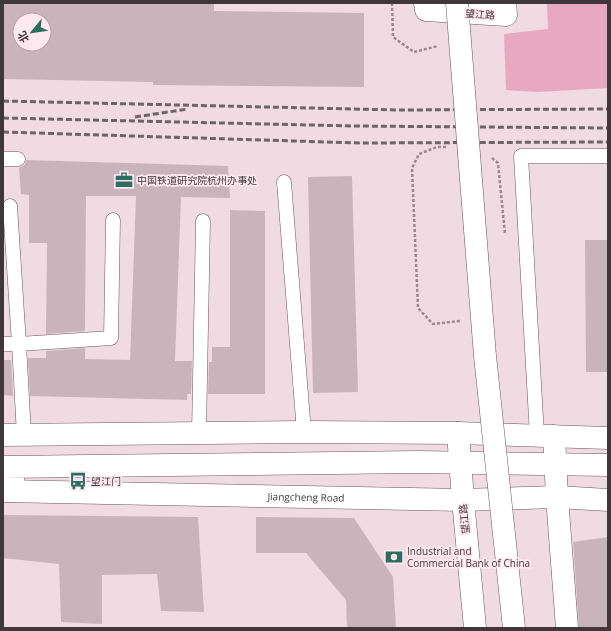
<svg xmlns="http://www.w3.org/2000/svg" width="611" height="631" font-family="'Open Sans','Noto Sans SC',sans-serif">
<style>
.green{fill:#e8a8c0}
.building{fill:#cab4bb;fill-rule:evenodd}
.lines{fill:none;stroke-linecap:round;stroke-linejoin:round}
.service-casing{stroke:#68555c;stroke-width:15}
.minor-casing{stroke:#68555c;stroke-width:23}
.tertiary-casing{stroke:#68555c;stroke-width:23}
.primary-casing{stroke:#68555c;stroke-width:23}
.path{stroke:#98898f;stroke-width:2.5;stroke-dasharray:3 2;stroke-linecap:butt}
.service{stroke:#fff;stroke-width:14}
.minor{stroke:#fff;stroke-width:22}
.tertiary{stroke:#fff;stroke-width:22}
.primary{stroke:#fff;stroke-width:22}
.rail{stroke:#6f6367;stroke-width:3;stroke-dasharray:6 3;stroke-linecap:butt}
.secondary-bridge-casing{stroke:#68555c;stroke-width:23;stroke-linecap:butt}
.secondary-bridge{stroke:#fff;stroke-width:22}
.labels{text-anchor:middle;dominant-baseline:central;stroke-width:3.5;stroke-linejoin:round;paint-order:stroke}
.street-label{font-size:10px;fill:#3f373a;stroke:#ffe8f0}
.poi-label{font-size:10px;fill:#3f373a;stroke:#ffe8f0;text-anchor:start}
</style>
<rect width="100%" height="100%" fill="#f1dbe3"/>
<!-- green -->
<path class="green" d="M547 3H608V88L538 92 506 90 504 34 548 29Z"/>
<!-- building -->
<path class="building" d="M3 3H214V11L364 13V87L153 85V82L3 79ZM20 20H44V44H20Z
M26 160 228 166 230 198 181 197 175 361H192L191 394H187V400L30 396 28 358H46V351L85 348V359L130 360 136 196H86L85 331 46 334 47 243H29V195L21 194 19 167 23 166 25 164Z
M352 176 358 392 313 393 308 177Z
M230 210 265 211V394H208L209 362H212V347H230Z
M585 240H608V372H586Z
M3 360H11L13 396 3 395Z
M3 515 198 517 204 612 161 611 157 574 102 575V624L61 622 59 564 3 558Z
M256 517 354 518 393 577 396 628H347L346 600 306 553H256Z
M608 537V628H579L573 542Z"/>
<g class="lines">
<!-- service casing -->
<g class="service-casing">
<path id="service" d="M3 159H18
M284 182 304 432
M10 206 19 344 24 435
M3 344H19L111 338 113 220
M199 433 203 221
M537 436 521 156H608"/>
</g>
<!-- minor casing -->
<g class="minor-casing">
<g id="minor">
<path d="M3 435 304 432 458 433 608 438"/>
<path id="s1" d="M3 491 463 500 557 497 608 500"/>
</g>
</g>
<!-- tertiary casing -->
<g class="tertiary-casing">
<path id="tertiary" d="M425 3 426 10 506 15 505 3
M458 433 463 500 475 628
M554 436 557 497 567 628"/>
</g>
<!-- primary casing -->
<g class="primary-casing">
<path id="primary" d="M3 467 418 462 608 465
M13 467V491"/>
</g>
<!-- path -->
<path class="path" d="M392 3 393 37 414 52 438 46
M446 147H437L419 154 412 168 418 308 433 324 460 321
M492 158 498 163 505 234"/>
<!-- service -->
<use href="#service" class="service"/>
<!-- minor -->
<use href="#minor" class="minor"/>
<!-- tertiary -->
<use href="#tertiary" class="tertiary"/>
<!-- primary -->
<use href="#primary" class="primary"/>
<!-- rail -->
<path class="rail" d="M3 101 398 110 608 109
M135 117 188 109
M3 118 354 126 608 128
M3 132 359 143 608 142"/>
<!-- secondary-bridge casing -->
<g class="secondary-bridge-casing">
<path id="secondary-bridge" d="M457 3 485 356 514 628"/>
</g>
<!-- secondary-bridge -->
<use href="#secondary-bridge" class="secondary-bridge"/>
</g>
<!-- icons -->
<defs>
<g id="office-bare" transform="scale(1.38)"><path d="M-6-3h4V-5.5h4V-3h4V5H-6ZM-1-4.5V-3h2v-1.5ZM-6 0V1H6V0Z" fill="#2b6d5e" stroke="#ffe8f0" stroke-width="2.5" paint-order="stroke"/></g>
<g id="bus-bare" transform="scale(1.38)"><path d="M-5-6H5V4H4V6H2V4H-2V6H-4V4H-5ZM-3.5-4V0h7V-4ZM-3.5 1.2v1.5H-2V1.2ZM2 1.2v1.5H3.5V1.2Z" fill="#2b6d5e" stroke="#ffe8f0" stroke-width="2.5" paint-order="stroke"/></g>
<g id="bank-bare" transform="scale(1.38)"><path d="M-6-4H6V4H-6ZM0-2.3a2.3 2.3 0 1 0 0 4.6a2.3 2.3 0 1 0 0-4.6Z" fill="#2b6d5e" stroke="#ffe8f0" stroke-width="2.5" paint-order="stroke"/></g>
</defs>
<g fill-rule="evenodd">
<use href="#office-bare" x="124" y="180"/>
<use href="#bus-bare" x="78" y="481"/>
<use href="#bank-bare" x="394" y="557"/>
</g>
<g class="labels">
<!-- street labels -->
<g class="street-label">
<text transform="translate(480 14) rotate(4)">望江路</text>
<text stroke="none"><textPath href="#s1" startOffset="303">Jiangcheng Road</textPath></text>
<text transform="translate(464 519) rotate(-96)">望江路</text>
</g>
<!-- poi labels -->
<g class="poi-label">
<text x="137" y="180">中国铁道研究院杭州办事处</text>
<text x="91" y="481">望江门</text>
<text x="407" y="551">Industrial and<tspan x="407" dy="12">Commercial Bank of China</tspan></text>
</g>
</g>
<!-- border -->
<rect width="611" height="631" fill="none" stroke="#3f373a" stroke-width="8"/>
<!-- north arrow -->
<g transform="translate(32 32) rotate(241)"><circle r="19" fill="#ffe8f0" stroke="#b2a1a7"/>
<path d="M0-3L7 15L0 10L-7 15Z" fill="#2b6d5e"/>
<text y="-6" font-size="11" font-weight="bold" text-anchor="middle" fill="#3f373a">北</text>
</g>
</svg>
